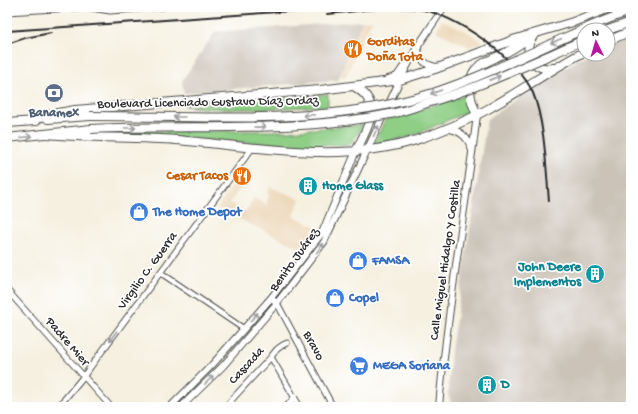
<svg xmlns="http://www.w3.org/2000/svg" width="638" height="414" font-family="'Gochi Hand',sans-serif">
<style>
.built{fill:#ecd8ba}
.industrial{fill:#cbc3b8}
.green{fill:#8ece85;stroke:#5c7c58}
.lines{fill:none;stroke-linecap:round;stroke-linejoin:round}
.minor-casing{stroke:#494946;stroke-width:7}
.tertiary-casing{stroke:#494946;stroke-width:8}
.primary-casing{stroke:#494946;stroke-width:10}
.minor{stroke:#fff;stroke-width:5}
.tertiary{stroke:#fff;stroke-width:6}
.primary{stroke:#fff;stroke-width:8}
.rail{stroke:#2b2b2b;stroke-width:2}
.primary-bridge-casing{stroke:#494946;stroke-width:10;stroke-linecap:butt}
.primary-bridge{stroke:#fff;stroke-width:8}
.oneway{stroke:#a0a0a0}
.labels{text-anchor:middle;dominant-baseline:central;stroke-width:3.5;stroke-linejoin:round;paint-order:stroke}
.food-label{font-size:13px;font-weight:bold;fill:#c56008;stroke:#fff;text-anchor:start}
.street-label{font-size:13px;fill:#2b2b2b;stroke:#fff}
.service-label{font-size:13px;font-weight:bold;fill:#4e5e75;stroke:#fff}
.culture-label{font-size:13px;font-weight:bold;fill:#0d838f;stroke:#fff;text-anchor:start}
.shop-label{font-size:13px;font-weight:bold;fill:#366cbe;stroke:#fff;text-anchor:start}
</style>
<rect width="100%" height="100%" fill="#fff"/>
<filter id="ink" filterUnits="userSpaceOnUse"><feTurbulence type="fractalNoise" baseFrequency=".025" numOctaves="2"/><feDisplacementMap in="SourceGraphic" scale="8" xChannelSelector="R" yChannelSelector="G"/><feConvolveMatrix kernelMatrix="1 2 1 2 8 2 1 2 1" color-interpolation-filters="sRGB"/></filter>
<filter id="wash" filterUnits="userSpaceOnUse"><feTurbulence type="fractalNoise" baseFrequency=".012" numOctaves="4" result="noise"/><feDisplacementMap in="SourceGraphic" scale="16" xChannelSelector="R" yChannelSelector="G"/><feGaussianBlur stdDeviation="0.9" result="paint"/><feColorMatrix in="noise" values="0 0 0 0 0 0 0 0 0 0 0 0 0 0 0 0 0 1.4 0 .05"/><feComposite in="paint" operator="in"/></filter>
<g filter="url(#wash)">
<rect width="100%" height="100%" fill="#f5f0e0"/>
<!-- built -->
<path class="built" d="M372 20 345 78 340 76 362 21Z
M442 20 470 33 483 42 469 47 436 31Z
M233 184 240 188 230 203 246 212 254 198 266 205 269 195 267 194 270 187 300 199 293 216 316 226 304 250 217 208Z"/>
<!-- industrial -->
<path class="industrial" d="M362 21 338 80 184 93 182 81 215 32Z
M631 35V407H452L448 394 451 351 487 119 526 93 579 59 589 54H608V44Z"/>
<!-- green -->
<path class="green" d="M328 94V106C280 108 232 112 184 106Z
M464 96 469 111 412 136 373 145 385 120Z
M363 125 350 145 269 144 163 137 76 134 120 131H287Z"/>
</g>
<g filter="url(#ink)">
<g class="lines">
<!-- minor casing -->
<g class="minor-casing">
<path id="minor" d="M7 12 86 7 110 11 163 7
M161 273 244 329
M7 290 111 407
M271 298 277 303 333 407
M271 357 300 407
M58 407 83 377 253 147
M225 407 271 357C276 350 279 346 287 343
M286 407 294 398"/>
</g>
<!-- tertiary casing -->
<g class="tertiary-casing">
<path id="tertiary" d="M418 47C418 59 427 67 439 67
M416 49 444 7
M388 79 397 76 404 66
M446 129C460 129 469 138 472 151
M170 407 212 365 271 298 322 233 356 151
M181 407 223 366 277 303 324 242 400 80 417 47
M439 407C447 309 465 213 477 115"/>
</g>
<!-- primary casing -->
<g class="primary-casing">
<path id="primary" d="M608 30 631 22
M533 36C521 52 534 72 553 68
M608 41 631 31
M354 86C358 89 363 92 366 96 379 112 363 136 356 151
M477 115C475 110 472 104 471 98 466 67 480 65 503 54 513 49 520 44 529 38
M48 119 90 116
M31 121 47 115 75 110 320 90 400 80 435 69 516 39 573 22 612 7
M7 123 36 121
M46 134C89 138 132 137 176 140 251 146 342 164 416 140 440 132 465 122 488 109 521 91 551 69 584 52
M7 138 91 129"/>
</g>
<!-- minor -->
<use href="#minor" class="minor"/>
<!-- tertiary -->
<use href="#tertiary" class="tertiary"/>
<!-- primary -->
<use href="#primary" class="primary"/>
<!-- rail -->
<path class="rail" d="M327 14C356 11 390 6 418 9 454 13 519 59 533 93 545 123 546 168 549 201
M7 31 334 8
M7 44 25 38 51 33"/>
<!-- primary-bridge casing -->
<g class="primary-bridge-casing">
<path id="primary-bridge" d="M90 116C202 116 326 127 433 93 476 79 522 57 564 38 586 28 608 18 631 11
M91 129C194 124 294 134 395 113 405 111 415 107 424 104 479 88 531 63 584 40"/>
</g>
<!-- primary-bridge -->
<use href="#primary-bridge" class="primary-bridge"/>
</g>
<!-- one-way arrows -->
<defs><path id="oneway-shaft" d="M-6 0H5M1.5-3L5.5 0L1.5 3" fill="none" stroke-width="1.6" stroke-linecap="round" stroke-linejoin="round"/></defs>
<g class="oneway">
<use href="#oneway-shaft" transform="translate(556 41) rotate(156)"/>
<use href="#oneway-shaft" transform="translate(495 78) rotate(-23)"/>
<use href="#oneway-shaft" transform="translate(436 92) rotate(161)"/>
<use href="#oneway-shaft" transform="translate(309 115) rotate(177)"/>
<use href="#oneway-shaft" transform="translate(179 117) rotate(-180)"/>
<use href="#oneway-shaft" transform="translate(260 127) rotate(-1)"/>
<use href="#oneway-shaft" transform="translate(130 128)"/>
<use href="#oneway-shaft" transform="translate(376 131) rotate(-65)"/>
<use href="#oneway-shaft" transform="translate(26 137) rotate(-6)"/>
<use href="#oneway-shaft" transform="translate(320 248) rotate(-54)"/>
<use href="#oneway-shaft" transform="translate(254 317) rotate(-48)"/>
<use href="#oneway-shaft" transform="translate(113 336) rotate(127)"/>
<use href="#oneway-shaft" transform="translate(209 380) rotate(-45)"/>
</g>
</g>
<!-- icons -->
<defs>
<g id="restaurant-disc" transform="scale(1)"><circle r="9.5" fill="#e8710a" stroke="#fff"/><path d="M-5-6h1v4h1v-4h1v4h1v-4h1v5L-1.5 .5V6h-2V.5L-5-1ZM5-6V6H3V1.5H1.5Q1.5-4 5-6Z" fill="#fff"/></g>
<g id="bank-disc" transform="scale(1)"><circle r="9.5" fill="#5c6f8a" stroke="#fff"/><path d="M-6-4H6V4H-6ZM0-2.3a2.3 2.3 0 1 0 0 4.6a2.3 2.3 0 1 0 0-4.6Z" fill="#fff"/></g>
<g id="building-disc" transform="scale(1)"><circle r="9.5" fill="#0f9aa8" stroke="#fff"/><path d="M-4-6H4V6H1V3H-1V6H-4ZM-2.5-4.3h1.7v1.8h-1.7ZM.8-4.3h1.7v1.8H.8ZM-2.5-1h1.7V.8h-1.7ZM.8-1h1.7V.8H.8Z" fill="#fff"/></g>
<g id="shop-disc" transform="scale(1)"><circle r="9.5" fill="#3f7fe0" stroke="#fff"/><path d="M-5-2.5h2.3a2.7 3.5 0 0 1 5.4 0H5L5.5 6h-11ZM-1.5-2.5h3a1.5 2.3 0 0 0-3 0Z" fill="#fff"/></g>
<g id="supermarket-disc" transform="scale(1)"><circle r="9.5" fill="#3f7fe0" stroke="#fff"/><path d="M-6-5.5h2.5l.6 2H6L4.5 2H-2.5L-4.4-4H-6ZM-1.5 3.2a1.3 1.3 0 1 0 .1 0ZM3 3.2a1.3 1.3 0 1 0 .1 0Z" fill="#fff"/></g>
</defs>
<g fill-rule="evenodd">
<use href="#restaurant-disc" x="353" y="49"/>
<use href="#bank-disc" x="54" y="93"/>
<use href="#restaurant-disc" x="242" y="176"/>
<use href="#building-disc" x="308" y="186"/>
<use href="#shop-disc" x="139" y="212"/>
<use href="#shop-disc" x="358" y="261"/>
<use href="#building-disc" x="595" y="274"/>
<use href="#shop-disc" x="335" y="298"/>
<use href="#supermarket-disc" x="359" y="366"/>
<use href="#building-disc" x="487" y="385"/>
</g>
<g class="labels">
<!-- food labels -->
<g class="food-label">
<text x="367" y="42">Gorditas<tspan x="367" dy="15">Doña Tota</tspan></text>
<text x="228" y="176" text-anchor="end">Cesar Tacos</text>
</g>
<!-- street labels -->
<g class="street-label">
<text transform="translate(208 103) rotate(-1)">Boulevard Licenciado Gustavo Díaz Ordaz</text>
<text transform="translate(295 260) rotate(-54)">Benito Juárez</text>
<text transform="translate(446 260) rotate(-82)">Calle Miguel Hidalgo Y Costilla</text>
<text transform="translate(148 271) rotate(-54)">Virgilio C. Guerra</text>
<text transform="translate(67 342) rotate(49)">Padre Mier</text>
<text transform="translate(313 346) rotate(62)">Bravo</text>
<text transform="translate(247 366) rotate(-48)">Cascada</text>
</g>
<!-- service labels -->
<g class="service-label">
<text x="54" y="113">Banamex</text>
</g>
<!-- culture labels -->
<g class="culture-label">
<text x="322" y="186">Home Glass</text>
<text x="581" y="267" text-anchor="end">John Deere<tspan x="581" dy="15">Implementos</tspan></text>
<text x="501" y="385">D</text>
</g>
<!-- shop labels -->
<g class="shop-label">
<text x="153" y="212">The Home Depot</text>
<text x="372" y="261">FAMSA</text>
<text x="349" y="298">Copel</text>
<text x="373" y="366">MEGA Soriana</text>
</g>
</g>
<!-- margin -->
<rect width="638" height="414" fill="none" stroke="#fff" stroke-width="24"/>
<!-- north arrow -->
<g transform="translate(596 42) rotate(355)"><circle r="19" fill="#ffffff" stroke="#aaaaaa"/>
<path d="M0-3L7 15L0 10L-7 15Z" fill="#b5179e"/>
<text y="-6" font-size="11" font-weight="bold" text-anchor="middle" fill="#2b2b2b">N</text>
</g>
</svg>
